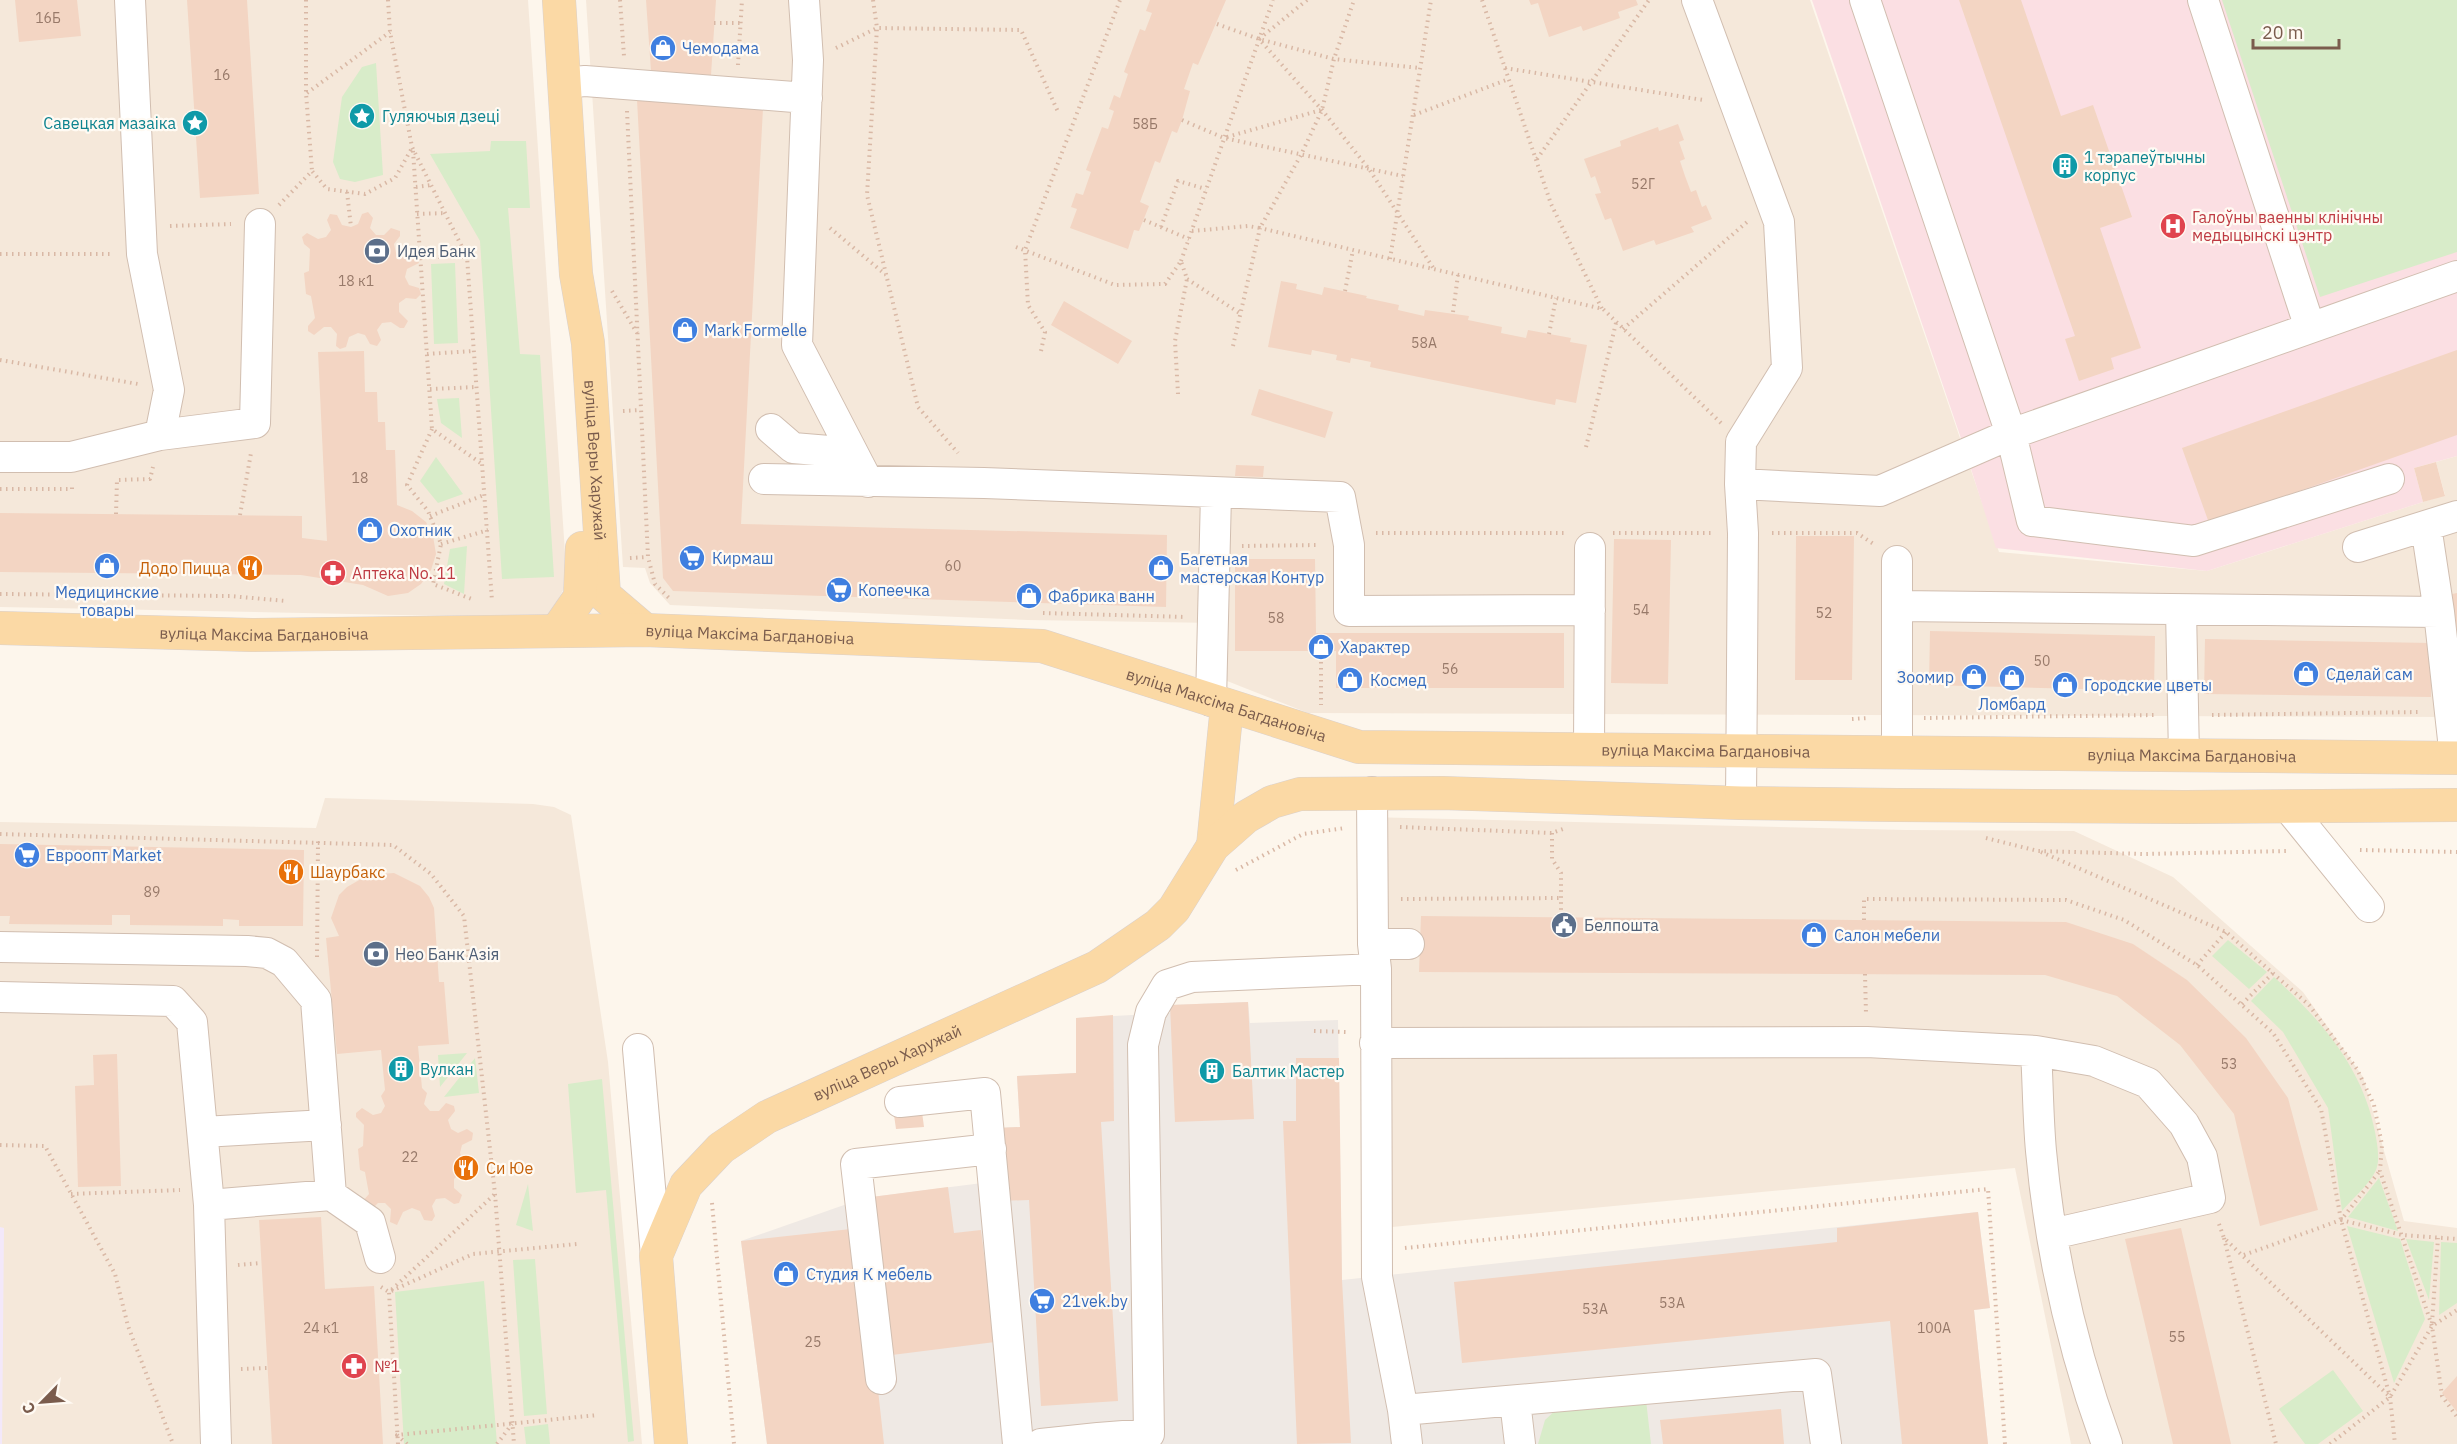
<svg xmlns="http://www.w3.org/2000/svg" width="2457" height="1444" font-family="'IBM Plex Sans',sans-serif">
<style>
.residential{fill:#f5e8da}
.industrial{fill:#efe9e4}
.education{fill:#f3e8fa}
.medical{fill:#fbdfe3}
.green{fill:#d8ecc9}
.building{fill:#f3d5c3}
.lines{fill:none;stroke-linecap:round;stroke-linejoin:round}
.minor-casing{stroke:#d1beb0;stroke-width:32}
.major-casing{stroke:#dad1cd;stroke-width:34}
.path{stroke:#d9b8a5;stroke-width:4;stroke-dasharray:1.5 4.5;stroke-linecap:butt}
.minor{stroke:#fff;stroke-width:30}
.major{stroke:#fbd9a5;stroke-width:33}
.labels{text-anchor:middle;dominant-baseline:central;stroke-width:4.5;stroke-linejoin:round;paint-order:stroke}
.number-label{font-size:14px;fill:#987a6a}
.shop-label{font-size:16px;fill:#366cbe;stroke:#fffaf3;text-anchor:start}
.culture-label{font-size:16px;fill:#0d838f;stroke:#fffaf3;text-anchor:start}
.health-label{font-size:16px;fill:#be3a42;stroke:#fffaf3;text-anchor:start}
.service-label{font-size:16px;fill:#4e5e75;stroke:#fffaf3;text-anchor:start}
.street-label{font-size:16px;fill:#7a5c4d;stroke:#fffaf3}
.food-label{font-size:16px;fill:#c56008;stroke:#fffaf3;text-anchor:start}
</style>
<rect width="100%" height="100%" fill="#fdf6ec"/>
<!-- residential -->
<path class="residential" d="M0 0H528L567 583 555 605 552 618 0 607Z
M586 0H1810L1999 552 2207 571 2445 495 2436 462 2457 456V717L1308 713 1217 677 1216 623 1028 620 670 605 650 583 645 568 623 567Z
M325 798 533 804 554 807 571 815 608 1062 642 1444H0V822L316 828Z
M1366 817 1906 830 2074 831 2173 877 2303 992 2363 1077 2404 1221 2457 1228V1444H2071L2015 1168 1371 1229Z"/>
<!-- industrial -->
<path class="industrial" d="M1248 1002 1250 1023 1338 1020 1342 1280 1978 1212 1990 1308 1974 1310 1988 1444H767L741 1241 864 1198 998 1181 995 1128 1020 1127 1017 1076 1076 1073V1018L1170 1013V1005Z"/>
<!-- education -->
<path class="education" d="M0 1227 4 1228 2 1444H0Z"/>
<!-- medical -->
<path class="medical" d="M1812 0H2457V456L2414 468 2423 502 2207 571 1996 548 1966 453Z"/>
<!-- green -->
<path class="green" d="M2222 0H2457V252L2320 297Z
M376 63 383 175 355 182 340 179 333 162 342 97 362 67Z
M491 141H526L530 208H508L520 354 540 355 554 577 502 579 480 241 430 154 490 151Z
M455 263 458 343 434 344 431 264Z
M459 398 462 438 441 423 437 399Z
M436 457 463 494 438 503 420 481Z
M467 546 464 594 444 584 450 549Z
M2228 940 2267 972 2249 989 2212 956Z
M2274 977C2321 1020 2363 1068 2375 1132 2377 1143 2381 1162 2375 1172 2368 1186 2352 1199 2342 1211L2328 1108 2283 1032 2251 1001Z
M467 1053 440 1087 438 1055Z
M475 1058 479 1093 444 1097Z
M602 1079 634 1441 628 1442 606 1190 576 1193 568 1084Z
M2379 1178 2398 1231 2348 1217Z
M528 1184 533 1231 516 1225Z
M2347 1226 2400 1239 2425 1319 2394 1383Z
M2406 1239 2434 1242 2429 1300Z
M2441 1242 2457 1243V1303L2439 1315Z
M535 1259 547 1414 524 1416 513 1260Z
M484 1281 497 1444H404L395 1292Z
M2333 1370 2363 1411 2318 1444H2305L2279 1409Z
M1646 1400 1651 1444H1538L1545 1420 1559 1407Z
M548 1424 550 1444H526L524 1427Z"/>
<!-- building -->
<path class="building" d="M15 0H77L81 36 19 42Z
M187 0H247L259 194 200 198Z
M646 0H716L711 75 651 71Z
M1150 0H1226L1198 65 1193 63 1184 89 1190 91 1182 120 1177 133 1172 131 1160 163 1155 161 1140 202 1149 206 1139 231 1134 230 1128 249 1070 228 1077 209 1071 207 1076 193 1083 195 1091 172 1086 170 1102 127 1108 129 1114 111 1109 109 1114 95 1120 98 1128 74 1124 72 1140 29 1145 31 1152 13 1146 11Z
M1529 0H1636L1638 5 1618 12 1620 18 1583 31 1581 26 1549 37 1538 3 1531 5Z
M1959 0H2021L2061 116 2093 105 2132 217 2100 228 2141 348 2111 358 2114 369 2079 381 2065 339 2075 336Z
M637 100 763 108 741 524 1167 535 1166 607 673 591 663 578Z
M1678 124 1684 140 1679 142 1685 159 1680 161 1685 176 1691 192 1696 190 1702 207 1706 205 1712 219 1691 227 1694 232 1656 245 1654 240 1623 251 1611 218 1605 220 1595 194 1601 193 1595 176 1591 178 1584 159 1621 146 1620 141 1658 127 1659 131Z
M368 212 373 218 370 228 376 235H384L391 228 400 231V236L394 244 396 253 403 257 413 254 417 255 419 263 407 269 405 277 409 285 419 288 421 294 416 299 406 298 399 303V312L408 321 404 328H400L391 322 382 323 377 330 381 340 377 346 370 344 365 335 358 333 349 337 346 347 340 349 336 346 337 334 331 327H324L314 335 308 331V326L315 318 311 296 306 294 304 273 309 271 310 249 304 244 302 237 307 233 318 239 326 237 331 230 327 220 330 214 337 215 342 225 351 227 358 224 362 214Z
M1281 281 1297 284 1296 289 1322 295 1324 287 1367 296 1366 298 1399 305 1398 310 1424 316 1425 310 1469 316 1468 320 1502 327 1501 333 1526 338 1528 330 1571 338 1570 342 1587 345 1576 403 1556 399 1555 405 1370 367 1371 362 1351 358 1350 363 1336 360 1337 355 1312 350 1311 355 1268 347Z
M1064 301 1132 341 1118 364 1051 325Z
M2457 350V435L2209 523 2182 448Z
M364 351 365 392H377L378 422H385L386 450H395L397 505 412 511 426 522 433 536 436 554 431 570 421 584 408 593 388 596 363 585 301 575 0 572V513L302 516V538L327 541 318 352Z
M1259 389 1333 412 1325 438 1251 415Z
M2436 462 2445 496 2423 502 2414 468Z
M1236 465 1264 466 1263 477 1235 476Z
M1796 536H1854L1852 680H1795Z
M1614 539 1671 540 1668 684 1611 683Z
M1235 559H1315L1316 633H1564V688H1336V651H1235Z
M2457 593V647H2455L2452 594Z
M1930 631 2155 636 2154 691 1929 685Z
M2205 639 2432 643 2431 697 2204 694Z
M0 844 304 850 303 926H239V920L223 919V926L130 925V915H112V925L9 924 10 916H0Z
M394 873 420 886 429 897 434 908 439 982H444L449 1044 418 1046 422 1088 427 1093 424 1104 430 1111H439L446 1103 454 1106 455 1111 448 1120 451 1129 458 1133 467 1129 473 1133 472 1140 462 1145 460 1153 463 1161 473 1163 476 1170 471 1175 460 1173 454 1179V1188L462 1195 459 1203 454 1204 445 1198 436 1199 432 1206 435 1216 432 1221 424 1220 420 1211 412 1208 403 1212 397 1225 390 1222 391 1209 385 1203H378L373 1208 362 1202 369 1194 365 1172 360 1170 358 1149 363 1146 364 1125 356 1117V1113L362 1108 373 1115 381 1113 385 1106 381 1096 385 1090 381 1050 337 1054 326 938 339 936 331 918 339 895 347 887 368 875Z
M1421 916 2066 922 2133 944 2187 980 2246 1038 2288 1098 2318 1210 2260 1226 2234 1114 2180 1045 2117 996 2045 975 1419 972Z
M1248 1002 1254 1119 1175 1122 1170 1005Z
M1113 1015 1114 1121 1101 1122 1118 1401 1041 1406 1029 1200 999 1201 995 1128 1020 1127 1017 1076 1076 1073V1018Z
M117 1054 121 1186 78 1187 75 1086 94 1085 93 1055Z
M1296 1058H1339L1342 1280 1351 1443 1297 1444 1283 1121H1296Z
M922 1112 924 1127 896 1129 894 1115Z
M948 1187 954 1233 981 1230 995 1342 884 1356 864 1198Z
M1978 1212 1990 1308 1974 1310 1988 1444H1902L1890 1321 1462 1363 1454 1282 1837 1242V1228Z
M321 1217 325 1289 374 1286 383 1444H272L259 1220Z
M860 1228 884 1444H767L741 1241Z
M2181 1228 2231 1444H2173L2125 1239Z
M2457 1376V1412L2442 1393Z
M1781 1409 1784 1444H1663L1660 1420Z"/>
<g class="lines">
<!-- minor casing -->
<g class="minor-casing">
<path id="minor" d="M130 0 142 254 169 390 160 435
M804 0 808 60 797 345 868 482
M1697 0 1779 222 1787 368 1741 442 1740 484 1743 533 1741 803
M1865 0 2011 434 2032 521 2194 541 2389 479
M2203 0 2310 328
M564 83 585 81 807 98
M771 429 793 448 853 453
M0 457H71L160 435 255 423 260 224
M764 479 984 483 1340 497 1349 545V611L1590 610
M1740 484 1880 491 2011 434 2457 276
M2426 526 2439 612 2455 758
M2358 547 2457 516
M1898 606 2439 612
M2181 610 2184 756
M1211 701 1216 494
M1589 750 1590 548
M1897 753V561
M1372 792 1373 944 1376 969 1377 1277 1403 1410
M2288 807 2369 907
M1373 944H1409
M0 947 247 951 267 953 284 962 316 1000 331 1195 370 1222 380 1258
M0 997 173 1001 192 1022 209 1205
M1375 1043 1867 1042 2036 1051C2038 1085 2038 1118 2041 1151 2050 1250 2073 1351 2107 1444
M638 1049 656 1256
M2036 1051 2094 1061 2148 1083 2184 1124 2202 1157 2210 1198 2052 1234
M900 1102 985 1093 1018 1444
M203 1132 326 1125
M881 1379 856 1164 991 1149
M1515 1401 1520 1444
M1098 1438 1149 1434 1143 1045 1151 1012 1167 985 1192 977 1376 969
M216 1444 209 1205 331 1195
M1041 1444 1098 1438 1099 1444
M1407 1444 1403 1410 1816 1374 1826 1444"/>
</g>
<!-- major casing -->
<g class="major-casing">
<g id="major">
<path id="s1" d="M559 0 576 274 588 343 604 595 645 630"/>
<path id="s2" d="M0 628 252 635 645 630 1042 646 1359 747 2457 758"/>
<path d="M558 629 580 597 582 548"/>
<path d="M1213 846 1227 706"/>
<path id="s3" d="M671 1444 656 1256 686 1185 721 1148 767 1117 1097 967 1158 925 1174 909 1213 846 1246 817 1272 802 1300 794 1442 793 1741 803 1897 805 2185 807 2457 805"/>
</g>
</g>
<!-- path -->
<path class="path" d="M306 0V93L312 171
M388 0 390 32 412 147 467 257 492 601
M620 0 624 56
M873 0 877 28 867 195 918 407 958 453
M1307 0 1259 39 1322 110 1369 169 1434 269
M1482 0 1551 204 1602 309
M714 23H741
M1217 24 1259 39 1334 59 1420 68
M836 48 877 28 1021 30 1059 114
M738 65 742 0
M1505 68 1703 100
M307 93 390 32
M627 111 648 557 655 584 671 600
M1414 115 1509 79
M1182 120 1224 138 1403 176
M1227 137 1321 110
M413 151 432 429 482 464
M1537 159 1649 0
M416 187 432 185
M347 192 351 227
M279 205 312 171 327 189 365 194 395 178 412 148
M417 214 446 213
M1144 220 1189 239
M170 226 231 224
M1161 227 1178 181 1206 189
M830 228 886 275
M1192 231 1248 226 1260 228 1301 155 1322 110 1334 59 1354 0
M1016 247 1115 285 1165 284 1181 261 1187 279 1175 341 1178 394
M0 254H113
M420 257H467
M1390 259 1431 0
M1181 261 1273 0
M1187 279 1241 314
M612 291 637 333
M1345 291 1353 250
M1453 312 1458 275
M1623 329 1747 222
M1549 334 1556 298
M1233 346 1260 228 1603 309 1721 423
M1041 351 1045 332 1028 305 1025 250 1120 0
M427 354 473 351
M0 360 138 384
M430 389 476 387
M623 411 641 410
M432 429 407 485 428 511 441 544 433 584 474 600
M1586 447 1616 323
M0 489H72V485
M116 514 117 480 150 479 153 467
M240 515 251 453
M430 516 484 495
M1376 533H1567
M1613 533H1714
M1772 533H1857L1875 545
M441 544 488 530
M1242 546 1319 545
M630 558 648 557
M0 594 230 596 286 601
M1043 613 1186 617
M1321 656V705
M2212 715 2420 712
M1924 718 2156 715
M1852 719 1868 718
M1400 827 1552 833 1563 829
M1552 833V859L1561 873V918
M0 834 393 845 431 874 464 916 495 1194 514 1444
M1986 838 2038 851 2144 854 2286 851
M2360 850 2457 852
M2041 852 2226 932 2309 1005 2357 1069 2374 1105 2382 1145 2380 1171 2432 1326 2442 1396 2457 1417
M1236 870 1303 834 1345 828
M1401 899 1561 898
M1864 920V899L2066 900 2124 920 2197 965 2273 1033 2321 1109 2341 1220 2390 1397 2395 1444
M317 957 318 841
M2197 965 2226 932
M1865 974 1866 1014
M2242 1004 2274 972
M1314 1031 1347 1032
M0 1145 45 1146 115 1274 128 1326 173 1444
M71 1194 180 1190
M712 1203 734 1444
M2341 1220 2402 1235 2457 1239
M2219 1224 2224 1238 2388 1395
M2224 1238 2276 1444
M1405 1248 1988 1189 2005 1444
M2244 1255 2341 1220 2379 1172
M238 1265 261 1263
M381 1287 389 1292 473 1254 577 1244
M2432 1323 2438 1238
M241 1369 267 1368
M398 1444 389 1292 495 1194
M407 1444 397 1435 598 1415
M497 1444 512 1424
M2330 1444 2390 1397 2432 1326 2457 1310"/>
<!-- minor -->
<use href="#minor" class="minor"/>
<!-- major -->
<use href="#major" class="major"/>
</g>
<!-- icons -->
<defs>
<g id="shop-disc" transform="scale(1.35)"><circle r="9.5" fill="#3f7fe0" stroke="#fffaf3"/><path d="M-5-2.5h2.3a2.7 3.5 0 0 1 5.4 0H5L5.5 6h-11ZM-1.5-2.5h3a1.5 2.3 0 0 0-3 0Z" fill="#fff"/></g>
<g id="sight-disc" transform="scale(1.35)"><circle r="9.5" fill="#0f9aa8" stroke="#fffaf3"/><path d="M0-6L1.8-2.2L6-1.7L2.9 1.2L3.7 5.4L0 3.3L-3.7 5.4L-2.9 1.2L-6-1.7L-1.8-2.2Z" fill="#fff"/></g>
<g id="building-disc" transform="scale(1.35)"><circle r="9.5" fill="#0f9aa8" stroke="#fffaf3"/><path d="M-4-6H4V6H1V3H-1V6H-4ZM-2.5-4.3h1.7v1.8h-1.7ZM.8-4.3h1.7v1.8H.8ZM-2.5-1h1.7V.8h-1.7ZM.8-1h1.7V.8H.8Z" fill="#fff"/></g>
<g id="hospital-disc" transform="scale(1.35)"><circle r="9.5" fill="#e0444e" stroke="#fffaf3"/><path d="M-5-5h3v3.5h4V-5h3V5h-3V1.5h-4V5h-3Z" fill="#fff"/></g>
<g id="bank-disc" transform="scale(1.35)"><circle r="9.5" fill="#5c6f8a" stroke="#fffaf3"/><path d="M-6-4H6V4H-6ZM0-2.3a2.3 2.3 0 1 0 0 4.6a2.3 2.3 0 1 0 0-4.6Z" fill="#fff"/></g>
<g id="supermarket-disc" transform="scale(1.35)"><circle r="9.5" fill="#3f7fe0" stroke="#fffaf3"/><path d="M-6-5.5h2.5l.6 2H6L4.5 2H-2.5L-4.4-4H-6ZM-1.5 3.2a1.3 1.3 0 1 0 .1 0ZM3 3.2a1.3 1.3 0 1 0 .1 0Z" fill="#fff"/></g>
<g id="restaurant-disc" transform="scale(1.35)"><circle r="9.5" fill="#e8710a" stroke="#fffaf3"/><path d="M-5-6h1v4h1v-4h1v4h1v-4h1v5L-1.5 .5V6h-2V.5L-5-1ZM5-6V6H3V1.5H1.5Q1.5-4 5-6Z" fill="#fff"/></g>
<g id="pharmacy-disc" transform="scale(1.35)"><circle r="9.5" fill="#e0444e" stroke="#fffaf3"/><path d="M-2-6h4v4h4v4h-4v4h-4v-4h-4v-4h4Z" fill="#fff"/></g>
<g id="civic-disc" transform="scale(1.35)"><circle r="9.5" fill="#5c6f8a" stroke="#fffaf3"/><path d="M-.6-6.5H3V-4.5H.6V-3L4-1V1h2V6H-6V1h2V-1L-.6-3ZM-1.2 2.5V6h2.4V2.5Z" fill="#fff"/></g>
</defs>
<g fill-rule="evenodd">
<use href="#shop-disc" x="663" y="48"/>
<use href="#sight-disc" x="362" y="116"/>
<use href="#sight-disc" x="195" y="123"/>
<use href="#building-disc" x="2065" y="166"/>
<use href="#hospital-disc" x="2173" y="226"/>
<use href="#bank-disc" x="377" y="251"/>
<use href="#shop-disc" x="685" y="330"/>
<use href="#shop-disc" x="370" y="530"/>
<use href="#supermarket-disc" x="692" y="558"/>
<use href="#shop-disc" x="107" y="566"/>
<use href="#restaurant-disc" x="250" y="568"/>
<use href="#shop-disc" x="1161" y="568"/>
<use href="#pharmacy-disc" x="333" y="573"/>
<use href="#supermarket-disc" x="839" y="590"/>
<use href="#shop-disc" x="1029" y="596"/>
<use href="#shop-disc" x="1321" y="647"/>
<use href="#shop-disc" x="2306" y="674"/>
<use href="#shop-disc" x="1974" y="677"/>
<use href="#shop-disc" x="2012" y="678"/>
<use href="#shop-disc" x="1350" y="680"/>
<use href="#shop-disc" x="2065" y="685"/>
<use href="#supermarket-disc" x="27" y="855"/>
<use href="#restaurant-disc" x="291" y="872"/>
<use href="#civic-disc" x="1564" y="925"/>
<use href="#shop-disc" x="1814" y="935"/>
<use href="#bank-disc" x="376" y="954"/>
<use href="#building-disc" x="401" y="1069"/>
<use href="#building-disc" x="1212" y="1071"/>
<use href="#restaurant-disc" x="466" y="1168"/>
<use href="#shop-disc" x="786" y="1274"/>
<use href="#supermarket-disc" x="1042" y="1301"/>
<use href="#pharmacy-disc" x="354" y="1366"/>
</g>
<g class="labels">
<!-- number labels -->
<g class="number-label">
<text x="48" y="18">16Б</text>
<text x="222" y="75">16</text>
<text x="1145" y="124">58Б</text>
<text x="1643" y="184">52Г</text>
<text x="356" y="281">18 к1</text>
<text x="1424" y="343">58А</text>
<text x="360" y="478">18</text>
<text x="953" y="566">60</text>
<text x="1641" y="610">54</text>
<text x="1824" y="613">52</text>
<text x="1276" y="618">58</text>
<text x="2042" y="661">50</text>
<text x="1450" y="669">56</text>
<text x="152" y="892">89</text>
<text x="2229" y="1064">53</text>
<text x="410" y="1157">22</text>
<text x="1672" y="1303">53А</text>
<text x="1595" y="1309">53А</text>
<text x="321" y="1328">24 к1</text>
<text x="1934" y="1328">100А</text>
<text x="2177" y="1337">55</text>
<text x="813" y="1342">25</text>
</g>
<!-- shop labels -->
<g class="shop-label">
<text x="682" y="48">Чемодама</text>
<text x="704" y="330">Mark Formelle</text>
<text x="389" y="530">Охотник</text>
<text x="712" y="558">Кирмаш</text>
<text x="1180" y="559">Багетная<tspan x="1180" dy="18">мастерская Контур</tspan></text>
<text x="858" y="590">Копеечка</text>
<text x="107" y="592" text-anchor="middle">Медицинские<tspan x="107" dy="18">товары</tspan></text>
<text x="1048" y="596">Фабрика ванн</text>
<text x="1340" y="647">Характер</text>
<text x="2326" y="674">Сделай сам</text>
<text x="1954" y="677" text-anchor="end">Зоомир</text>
<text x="1370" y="680">Космед</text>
<text x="2084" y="685">Городские цветы</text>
<text x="2012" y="704" text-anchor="middle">Ломбард</text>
<text x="46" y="855">Евроопт Market</text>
<text x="1834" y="935">Салон мебели</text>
<text x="806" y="1274">Студия К мебель</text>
<text x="1062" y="1301">21vek.by</text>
</g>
<!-- culture labels -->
<g class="culture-label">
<text x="382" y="116">Гуляючыя дзеці</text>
<text x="176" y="123" text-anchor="end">Савецкая мазаіка</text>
<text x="2084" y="157">1 тэрапеўтычны<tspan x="2084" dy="18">корпус</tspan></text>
<text x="420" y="1069">Вулкан</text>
<text x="1232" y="1071">Балтик Мастер</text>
</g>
<!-- health labels -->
<g class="health-label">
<text x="2192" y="217">Галоўны ваенны клінічны<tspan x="2192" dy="18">медыцынскі цэнтр</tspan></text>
<text x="352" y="573">Аптека No. 11</text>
<text x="374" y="1366">№1</text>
</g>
<!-- service labels -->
<g class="service-label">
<text x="397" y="251">Идея Банк</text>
<text x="1584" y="925">Белпошта</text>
<text x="395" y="954">Нео Банк Азія</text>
</g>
<!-- street labels -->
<g class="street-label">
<text stroke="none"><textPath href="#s1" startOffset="462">вуліца Веры Харужай</textPath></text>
<text stroke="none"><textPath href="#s2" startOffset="264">вуліца Максіма Багдановіча</textPath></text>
<text stroke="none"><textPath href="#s2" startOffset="750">вуліца Максіма Багдановіча</textPath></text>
<text stroke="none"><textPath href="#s2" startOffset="1236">вуліца Максіма Багдановіча</textPath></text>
<text stroke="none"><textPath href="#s2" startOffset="1722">вуліца Максіма Багдановіча</textPath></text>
<text stroke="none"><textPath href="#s2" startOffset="2208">вуліца Максіма Багдановіча</textPath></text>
<text stroke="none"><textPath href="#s3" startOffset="504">вуліца Веры Харужай</textPath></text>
</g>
<!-- food labels -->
<g class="food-label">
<text x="230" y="568" text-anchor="end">Додо Пицца</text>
<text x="310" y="872">Шаурбакс</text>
<text x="486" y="1168">Cи Юе</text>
</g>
</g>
<!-- north arrow -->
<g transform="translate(42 1402) rotate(245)" stroke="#fffaf3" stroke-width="4.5" paint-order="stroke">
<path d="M0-4.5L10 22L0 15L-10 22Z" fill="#7a5c4d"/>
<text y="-9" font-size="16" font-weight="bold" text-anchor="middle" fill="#7a5c4d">С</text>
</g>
<!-- scale -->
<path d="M2253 39v9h86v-9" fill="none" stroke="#7a5c4d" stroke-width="3"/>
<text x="2262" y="39" font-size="18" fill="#7a5c4d" stroke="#fffaf3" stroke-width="4.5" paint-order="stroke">20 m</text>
</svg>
